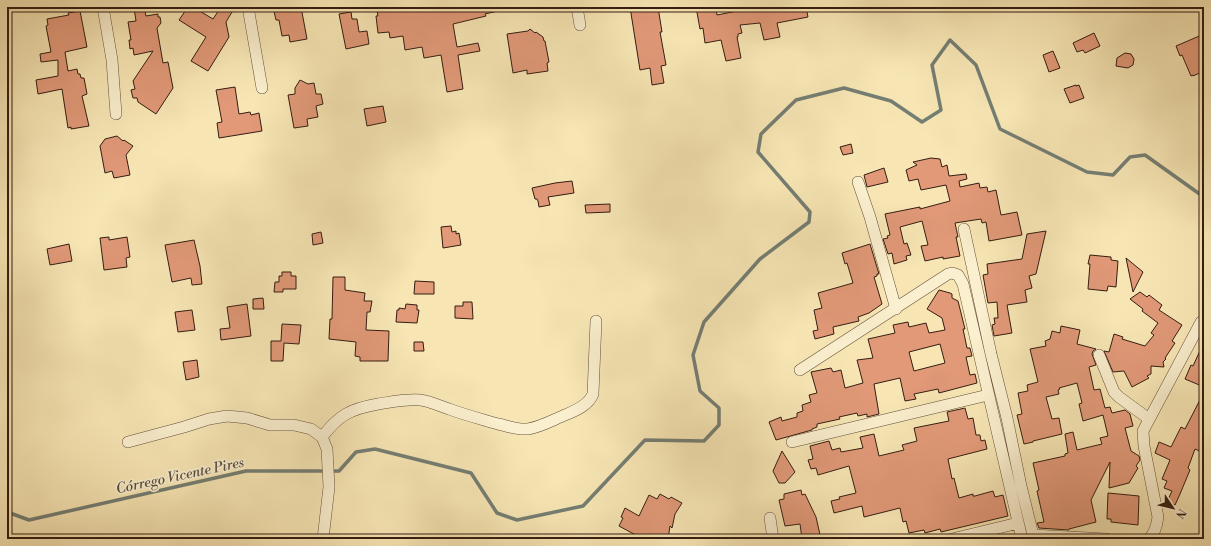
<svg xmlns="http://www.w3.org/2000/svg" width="1211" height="546" font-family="'Libre Bodoni',serif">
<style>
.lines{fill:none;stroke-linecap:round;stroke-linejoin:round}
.stream{stroke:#747e73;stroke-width:3.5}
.building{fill:#e19978;stroke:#341d11;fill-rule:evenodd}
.minor-casing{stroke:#654f3a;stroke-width:12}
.minor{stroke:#faefce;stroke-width:11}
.labels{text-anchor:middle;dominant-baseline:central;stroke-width:3.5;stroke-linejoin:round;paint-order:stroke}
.water-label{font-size:14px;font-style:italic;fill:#544d42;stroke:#faefce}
</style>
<rect width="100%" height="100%" fill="#f7e6b4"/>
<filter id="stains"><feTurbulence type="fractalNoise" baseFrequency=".005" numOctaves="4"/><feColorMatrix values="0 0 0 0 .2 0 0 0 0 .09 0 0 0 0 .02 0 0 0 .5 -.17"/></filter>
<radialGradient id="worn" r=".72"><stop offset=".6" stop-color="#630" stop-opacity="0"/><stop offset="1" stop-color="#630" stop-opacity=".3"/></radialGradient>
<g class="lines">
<!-- stream -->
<path class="stream" d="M7 517 10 513 29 520 246 471H339L356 452 375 449 471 473 497 513 517 520 583 506 645 440 704 441 719 425V408L700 391 693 355 704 322 760 259 809 222 810 212 758 152 761 134 796 100 844 88 891 101 922 122 941 110 932 65 950 40 976 65 1000 129 1087 172 1113 175 1130 157 1145 155 1201 195 1204 194"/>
</g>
<!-- building -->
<path class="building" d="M144 7 146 16 158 14V17H160L161 23 157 28 163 63 168 62 173 88 156 114 138 102 137 98H133L131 90 135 89 133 81 153 51 134 55 133 48 130 49 129 40H131L128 22 136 21 134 8Z
M188 7H193L213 19 221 7H224L232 12 226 22 229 37 208 71 191 61 206 37 179 20Z
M273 7H301L307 39 290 42 289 35 282 36 279 20H276Z
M397 7H410L411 9 424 7H501L502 10 485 14 486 16 453 24 457 47 478 43 480 51 458 55 463 89 447 92 441 55 424 58 422 47 405 50 403 36 390 38 389 32 378 33 376 16H378L377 11Z
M630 7H658L662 32H660L666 65 661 66 664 83 652 85 650 68 640 70Z
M696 7H713L714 10 716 9 717 15 752 8V7H806L808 17 777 23 780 37 764 40 760 23 740 25 742 33 738 34V37H737L741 58 726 61 721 40 705 43 703 28 700 29Z
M80 11 87 47 65 52 68 71 77 69 78 74H80L81 78H84L87 94 82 96 89 126 71 129V127L68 128 62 89 38 94 36 80 58 76V60L41 62 40 54 51 52 46 26 48 25 47 19 69 15 68 13Z
M351 12 352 19H357L359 32 367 31 369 44 346 49 339 14Z
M530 29 535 33 536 32 543 37 544 41H545L549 62 547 63 548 71 527 74V70L513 73 507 34 528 31Z
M1094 33 1100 46 1085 53 1083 50 1077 52 1073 43Z
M1204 34V71L1193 76V75L1191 76 1182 55 1180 56 1176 46Z
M1053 51 1060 68 1049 72 1043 55Z
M1125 53 1131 54 1134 59 1133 65 1128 68 1116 66 1117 58Z
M300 80 308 84 314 83 316 94H321L323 104 316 106 318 117 307 119 308 126 294 128 288 95 295 94V88Z
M1076 85V86L1079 85 1084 98 1070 103 1064 89Z
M235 87 239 114 250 112 251 115 259 113 262 131 219 138 217 123 222 122 216 90Z
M383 106 386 122 367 126 364 109Z
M117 136 123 141 124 140 133 146 126 155 130 175 114 178 112 171 105 173 100 146 105 139Z
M851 144 853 153 843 155 840 147Z
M931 158 940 159 942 167 947 165 949 176 966 174 967 179 959 181 960 187 979 183 980 188 987 187 988 192 996 190 1001 215 1017 212 1022 235 989 241 986 222 982 223 981 219 955 223 958 237H956L960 256 943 259V257L925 261 921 246 928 245 922 221 900 227 904 244 907 243 911 255 906 256 907 260 894 264 892 253 888 254 883 239 888 238 887 236 890 235 885 214 920 207V209L950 201 946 185 921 190 918 179 909 181 906 170 917 165 913 162Z
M884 168 888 182 867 187 864 175Z
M572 181 574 193 548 197 550 205 539 207 538 201 537 199H535L532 188 555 183Z
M610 204V212L586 213 585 205Z
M451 226 452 232 456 231V234L459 233 461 245 443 248 441 227Z
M1046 231 1036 274 1029 276 1032 288 1025 290 1027 302 1007 305 1012 333 994 336 992 325 995 324 994 318H998L997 302 988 303 983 275 988 274 987 264 1022 259 1027 234Z
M321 232 323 243 313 245 312 234Z
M109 237V240L127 237 130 257 126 258 127 267 104 270 100 238Z
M194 240 200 266 202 284 192 285 191 278 172 282 165 245Z
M69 244 72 261 50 265 47 249Z
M870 244 879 274H877V276L874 277 882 304 869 313 858 317 859 321 833 327 834 334 815 339 813 331 818 330 814 310 822 308 818 293 853 283 847 263 845 264 842 253Z
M1090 255 1111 257V260L1118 261 1116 287 1108 286 1107 291 1088 289 1090 264H1088Z
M1126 258 1143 272 1133 292Z
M282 272H291V276H296V289H283V292H274L275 282H279V276H282Z
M333 277H345V290L365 293 364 301H372L370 312H367L366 330 389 331 388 361H360V357L355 356 356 342 329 339 330 319H332Z
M415 281 434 282V294H414Z
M939 290 950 293 952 294V298L958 301 965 329H963L967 348H970L972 356 966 357 970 375 975 374 977 383 939 393 938 389 914 394 916 399 905 401 900 378 874 384 879 414 867 417V414L858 416 857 413 839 417 840 419 817 424V427L812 429V430L776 440 769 422 781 417 782 421 797 417V413L803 411 802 405 811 402 809 395 817 393 811 372 831 368 833 372 841 370 845 388 863 383 857 360 873 358 868 339 895 333 893 325 908 322 909 327 926 323 929 333 945 330 942 318 927 309ZM940 344 945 363 914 371 909 352Z
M1140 292 1147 297 1149 295 1162 305 1159 310 1182 325 1172 341 1175 343 1165 358 1166 359 1163 362 1164 367 1151 366V374L1147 376 1149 378 1132 387 1124 371 1113 372 1104 351 1109 352 1114 334 1123 337 1122 339 1145 346 1154 335 1151 333 1158 323 1142 311 1143 309 1130 299Z
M263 298 264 309H253V299Z
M463 302H472L473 319 455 318V306H463Z
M247 304 251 336 221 340 220 329 230 328 227 307Z
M406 304 417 305V310H419L417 323 396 322 397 310H399V308L405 309Z
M192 310 195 330 178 332 175 312Z
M282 324 301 325 299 344 284 343 283 361H271V341H281Z
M1061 326 1080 330 1077 344 1096 349 1093 351 1092 354 1096 365 1089 367 1094 390 1100 389 1105 408 1110 407 1112 413 1125 410 1130 414 1133 426 1125 428 1131 451 1139 456 1140 460 1136 466 1138 468 1129 483 1109 488 1110 462 1091 500 1096 522 1069 529V530L1039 528 1037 523 1044 522 1037 491 1039 490 1033 463 1065 456V454L1068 453 1065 434 1073 432 1077 450 1102 444 1100 438 1108 436 1103 415 1083 421 1079 404 1082 403 1077 383 1059 388 1060 389 1058 390 1059 394 1046 397 1052 419 1059 418 1062 434 1033 441V442L1024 444 1017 415 1022 414 1018 393 1028 391 1027 385 1038 382 1030 349 1046 346 1045 341 1050 339 1052 331 1060 333Z
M414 342H423L424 351H414Z
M1204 342V387L1185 379 1191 365 1193 366Z
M197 360 199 377 186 380 183 362Z
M1204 392V453L1195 449 1188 468 1190 470 1180 494 1175 505 1167 502 1172 491 1164 488 1167 481 1162 479 1170 460 1155 453 1159 442 1171 447 1181 427 1185 429Z
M965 408 968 419 973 418 976 435H980L981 441 985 440 987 449 948 459 952 479 954 478 959 498 973 494V496H975L993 491 995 497 1003 495 1008 516 941 532 940 529 925 533 924 530 909 533 906 521 903 522 900 508 864 517 862 506 834 513 831 501 840 499 839 497 856 493 849 466 818 475 816 468 811 469 808 460 813 459 810 446 829 441 832 450 840 448 841 452 863 448 860 437 874 434 879 456 904 450 902 445 917 441 914 428 949 421 947 412Z
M782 451 795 472 785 483H779L773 471Z
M801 490 802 495 805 494 816 517 821 539H802L800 524 785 526 779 500 784 499V494Z
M1108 493 1139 496 1138 525 1111 522V519H1107Z
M660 494 669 499 671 497 682 503 675 514 672 528 670 526 668 539H643L619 526 623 518 621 517 625 508 639 516 649 495 657 499Z"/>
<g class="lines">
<!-- minor casing -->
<g class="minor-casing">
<path id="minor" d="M103 7 112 60 116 114
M248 7 262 88
M577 7 580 25
M858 182 870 217 896 309
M964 229 991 354 1007 418 1021 486 1034 539
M1099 355 1114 392 1119 397 1149 419
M800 370 948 274 952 273 958 275 963 284 1022 539
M322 437C339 415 350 409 378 404 391 402 406 399 420 400 430 401 440 406 449 409 465 415 481 419 498 424 508 426 517 430 528 429 541 427 553 420 565 415 575 411 589 405 593 394L596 321
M128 442 184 427 209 419 227 416 247 418 270 425H294L311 429 322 437 327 449 329 487 323 539
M792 442 988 395
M770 518 773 539
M1033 535 1106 539
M952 539 1018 523
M1149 539C1155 533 1157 525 1158 517L1144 446 1143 431 1201 322"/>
</g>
<!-- minor -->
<use href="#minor" class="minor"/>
</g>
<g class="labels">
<!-- water labels -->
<g class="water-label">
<text transform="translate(180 476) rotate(-12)">Córrego Vicente Pires</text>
</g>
</g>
<!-- margin -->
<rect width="1211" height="546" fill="none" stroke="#f7e6b4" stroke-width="24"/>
<rect x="8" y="8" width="1195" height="530" fill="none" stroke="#341d11" stroke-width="2"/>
<rect x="12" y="12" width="1187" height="522" fill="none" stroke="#341d11"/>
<!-- north arrow -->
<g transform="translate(1173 508) rotate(125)" stroke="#faefce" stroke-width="3" paint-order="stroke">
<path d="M0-3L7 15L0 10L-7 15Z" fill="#341d11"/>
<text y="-6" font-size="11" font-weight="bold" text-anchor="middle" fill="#341d11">N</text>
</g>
<rect width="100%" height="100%" filter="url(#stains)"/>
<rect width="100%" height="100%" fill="url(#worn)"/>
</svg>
